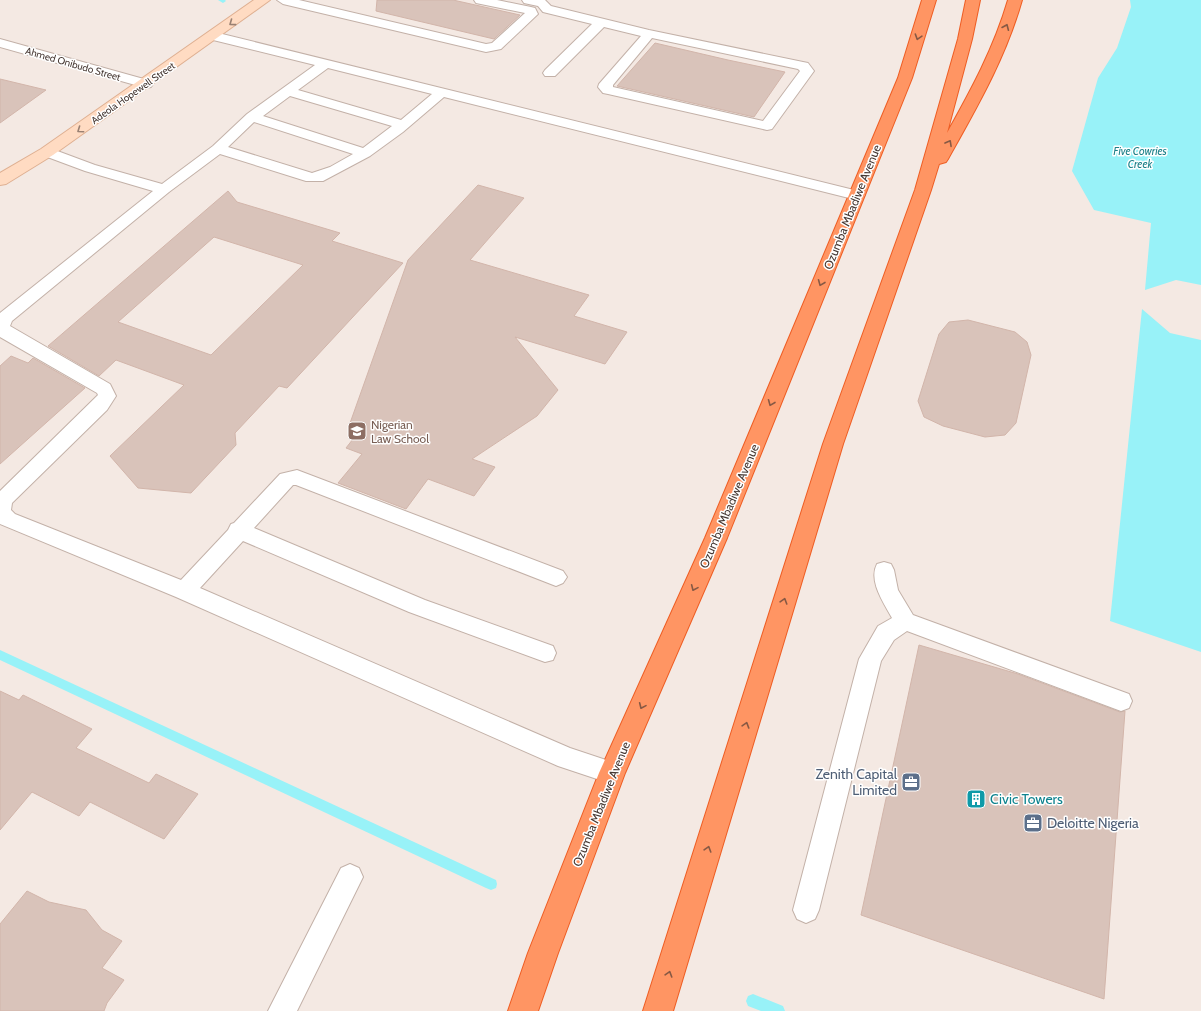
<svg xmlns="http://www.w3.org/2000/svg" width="1201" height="1011" font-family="Cabin,sans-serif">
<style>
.water{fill:#98f2f8}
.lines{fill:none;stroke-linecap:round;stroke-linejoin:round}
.stream{fill:#98f2f8;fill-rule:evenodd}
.building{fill:#d9c3ba;stroke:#d2b5aa;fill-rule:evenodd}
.lane-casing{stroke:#c3b1a8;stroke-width:2}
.street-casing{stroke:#c3b1a8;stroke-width:2}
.secondary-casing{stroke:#dfb092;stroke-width:2}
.highway-casing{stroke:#ee5d23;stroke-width:2}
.lane{fill:#fff;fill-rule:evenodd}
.street{fill:#fff;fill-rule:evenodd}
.secondary{fill:#ffdbc2;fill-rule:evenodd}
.highway{fill:#ff9563;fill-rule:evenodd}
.oneway{stroke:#998173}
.oneway2{stroke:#875944}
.labels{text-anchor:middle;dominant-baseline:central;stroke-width:3;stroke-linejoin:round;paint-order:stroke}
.far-street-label{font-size:10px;fill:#463833;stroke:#fff}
.far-water-label{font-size:11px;font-style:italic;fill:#1c8189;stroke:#fff}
.street-label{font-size:12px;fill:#463833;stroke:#fff}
.education-label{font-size:12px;fill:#785e54;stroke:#fff;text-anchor:start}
.near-service-label{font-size:14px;fill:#4e5e75;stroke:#fff;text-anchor:end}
.near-culture-label{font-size:14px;fill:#0d838f;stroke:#fff;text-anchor:start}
</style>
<rect width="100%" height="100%" fill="#f4e9e3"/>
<!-- water -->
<path class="water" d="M1130 0H1201V285L1176 280 1145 290 1151 223 1094 210 1072 171 1098 78 1117 48 1131 7Z
M1142 309 1170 333 1201 340V652L1110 621Z"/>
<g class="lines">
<!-- stream -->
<path class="stream" d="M218 0H225L226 1 223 3Z
M0 650 496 880 497 884 496 888 491 890 486 888 0 660Z
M753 994 783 1006 785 1011H761L748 1006 746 1001 748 996Z"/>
</g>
<!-- building -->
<path class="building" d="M377 0H453L520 15 494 39 376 11Z
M655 43 728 60 785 72 754 117 617 86Z
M0 79 46 90 0 123Z
M478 185 524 198 470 260 589 295 574 316 627 332 605 364 515 337 558 390 537 416 472 459 495 467 474 496 428 479 406 509 338 483 362 454 346 448 360 430 349 426 408 260Z
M228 191 237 202 340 233 332 241 403 263 287 388 279 386 235 433 236 445 191 493 138 488 110 456 184 385 116 360 99 376 48 346ZM214 237 303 265 211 355 118 322Z
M968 320 1015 332 1027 342 1031 355 1016 423 1005 435 985 437 943 426 924 417 918 401 939 334 949 322Z
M11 356 28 363 33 358 85 388 0 464V366Z
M919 645 1018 674 1120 712 1125 711 1104 999 861 915Z
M0 691 19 700 23 695 92 729 76 748 149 783 156 774 198 794 164 839 90 802 79 816 32 792 0 830Z
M27 891 49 902 86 910 102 930 122 941 102 968 124 980 107 1003 104 1011H0V924Z"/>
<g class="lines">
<!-- lane casing -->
<g class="lane-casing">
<path id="lane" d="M277 0H299L486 44 492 43 525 13 476 3 474 0H497L531 7 535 8 538 14 501 49 486 52 283 4Z
M522 0H545L551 6 649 30 803 62 808 63 814 71 772 129 767 130 608 94 603 93 598 87 599 84 641 36 604 27 555 76H545L543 73 545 70 592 24 543 12 538 6 524 3ZM652 38 798 69 800 71 763 121 613 87V85Z
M214 32 862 192 865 195 862 198 857 200 444 97 403 132 370 156 323 181H306L220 154 169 192 12 321 10 326 110 384 116 396 107 410 12 503 11 510 15 514 181 580 228 530 231 524 234 523 280 474 297 470 563 571 567 577 563 583 556 586 296 485H293L254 528 425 600 553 646 556 653 553 660 545 662 409 612 243 541 200 588 570 748 621 765 624 773 621 781 612 784 558 766 176 597 0 524V491L98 395 97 393 0 337V313L153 191 85 171 42 155 40 152 42 149H52L95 165 162 184 213 146 247 114 315 65 209 39 208 36 209 33ZM328 68 432 94 401 120 298 90ZM290 96 392 126 363 148 263 116ZM254 122 353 154 330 167 312 173 228 147Z
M884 562 891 564 894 570 898 590 913 615 1129 694 1132 701 1129 708 1121 711 907 631 894 640 881 661 819 910 815 919 806 923 797 919 793 910 859 659 878 626 892 618C884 603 868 581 877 564Z
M350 864 359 868 363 877 297 1011H268L341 868Z"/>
</g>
<!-- street casing -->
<g class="street-casing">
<path id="street" d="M0 39 151 81 153 84 151 87 146 88 0 47Z"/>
</g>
<!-- secondary casing -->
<g class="secondary-casing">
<path id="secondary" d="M254 0H270L53 155 6 184 0 185V173L41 149Z"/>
</g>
<!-- highway casing -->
<g class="highway-casing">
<path id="highway" d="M922 0H936L912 78 727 538 625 773 558 953 538 1011H508L528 953 599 773 705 538 898 78Z
M966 0H980L972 39 947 133C971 90 994 48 1008 0H1022C1006 57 977 107 948 159L946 162 939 164 931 190 843 444 673 1011H643L823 444 915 190 958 39Z"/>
</g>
<!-- lane -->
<use href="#lane" class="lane"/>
<!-- street -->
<use href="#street" class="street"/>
<!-- secondary -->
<use href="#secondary" class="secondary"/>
<!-- highway -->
<use href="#highway" class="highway"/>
</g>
<!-- one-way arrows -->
<defs><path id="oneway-chevron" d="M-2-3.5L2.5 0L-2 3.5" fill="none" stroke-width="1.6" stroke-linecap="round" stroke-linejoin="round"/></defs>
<g class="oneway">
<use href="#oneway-chevron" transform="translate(232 23) rotate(144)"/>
<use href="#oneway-chevron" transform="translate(80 130) rotate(145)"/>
</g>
<g class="oneway2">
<use href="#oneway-chevron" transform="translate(1006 27) rotate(-67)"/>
<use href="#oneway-chevron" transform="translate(918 37) rotate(108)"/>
<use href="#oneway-chevron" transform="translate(949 143) rotate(-61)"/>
<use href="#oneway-chevron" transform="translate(821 283) rotate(112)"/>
<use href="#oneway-chevron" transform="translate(771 403) rotate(112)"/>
<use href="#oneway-chevron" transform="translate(694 588) rotate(114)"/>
<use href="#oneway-chevron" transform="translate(784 601) rotate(-73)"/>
<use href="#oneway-chevron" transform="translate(642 706) rotate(114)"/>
<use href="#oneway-chevron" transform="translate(746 725) rotate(-73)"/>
<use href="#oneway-chevron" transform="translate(708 849) rotate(-73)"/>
<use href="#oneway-chevron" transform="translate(669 974) rotate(-73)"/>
</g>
<!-- icons -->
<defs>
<g id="university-square" transform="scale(1)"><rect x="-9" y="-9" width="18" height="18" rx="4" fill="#8d6e63" stroke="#fff"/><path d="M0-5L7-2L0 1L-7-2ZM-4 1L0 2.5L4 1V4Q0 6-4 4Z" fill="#fff"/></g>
<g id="office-square" transform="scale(1)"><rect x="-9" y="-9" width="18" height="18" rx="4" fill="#5c6f8a" stroke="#fff"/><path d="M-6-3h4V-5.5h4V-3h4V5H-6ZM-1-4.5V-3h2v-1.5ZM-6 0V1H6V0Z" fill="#fff"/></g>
<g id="building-square" transform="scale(1)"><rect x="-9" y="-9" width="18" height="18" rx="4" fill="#0f9aa8" stroke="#fff"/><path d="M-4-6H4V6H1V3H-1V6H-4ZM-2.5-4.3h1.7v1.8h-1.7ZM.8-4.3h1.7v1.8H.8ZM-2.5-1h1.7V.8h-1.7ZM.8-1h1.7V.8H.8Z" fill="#fff"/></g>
</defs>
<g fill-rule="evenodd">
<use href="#university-square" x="357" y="431"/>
<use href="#office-square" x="911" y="782"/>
<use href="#building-square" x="976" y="799"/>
<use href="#office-square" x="1033" y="823"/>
</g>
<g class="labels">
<!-- far-street labels -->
<g class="far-street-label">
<text transform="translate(73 64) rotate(16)">Ahmed Onibudo Street</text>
<text transform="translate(133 93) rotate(-35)">Adeola Hopewell Street</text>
</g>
<!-- far-water labels -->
<g class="far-water-label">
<text x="1140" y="151">Five Cowries<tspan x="1140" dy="13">Creek</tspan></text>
</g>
<!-- street labels -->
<g class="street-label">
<text transform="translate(852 207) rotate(-68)">Ozumba Mbadiwe Avenue</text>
<text transform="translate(729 506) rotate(-67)">Ozumba Mbadiwe Avenue</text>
<text transform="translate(601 804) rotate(-68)">Ozumba Mbadiwe Avenue</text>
</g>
<!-- education labels -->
<g class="education-label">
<text x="371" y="424">Nigerian<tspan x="371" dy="14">Law School</tspan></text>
</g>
<!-- near-service labels -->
<g class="near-service-label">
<text x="897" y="774">Zenith Capital<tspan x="897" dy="16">Limited</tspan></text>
<text x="1047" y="823" text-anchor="start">Deloitte Nigeria</text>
</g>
<!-- near-culture labels -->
<g class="near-culture-label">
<text x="990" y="799">Civic Towers</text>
</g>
</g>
</svg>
